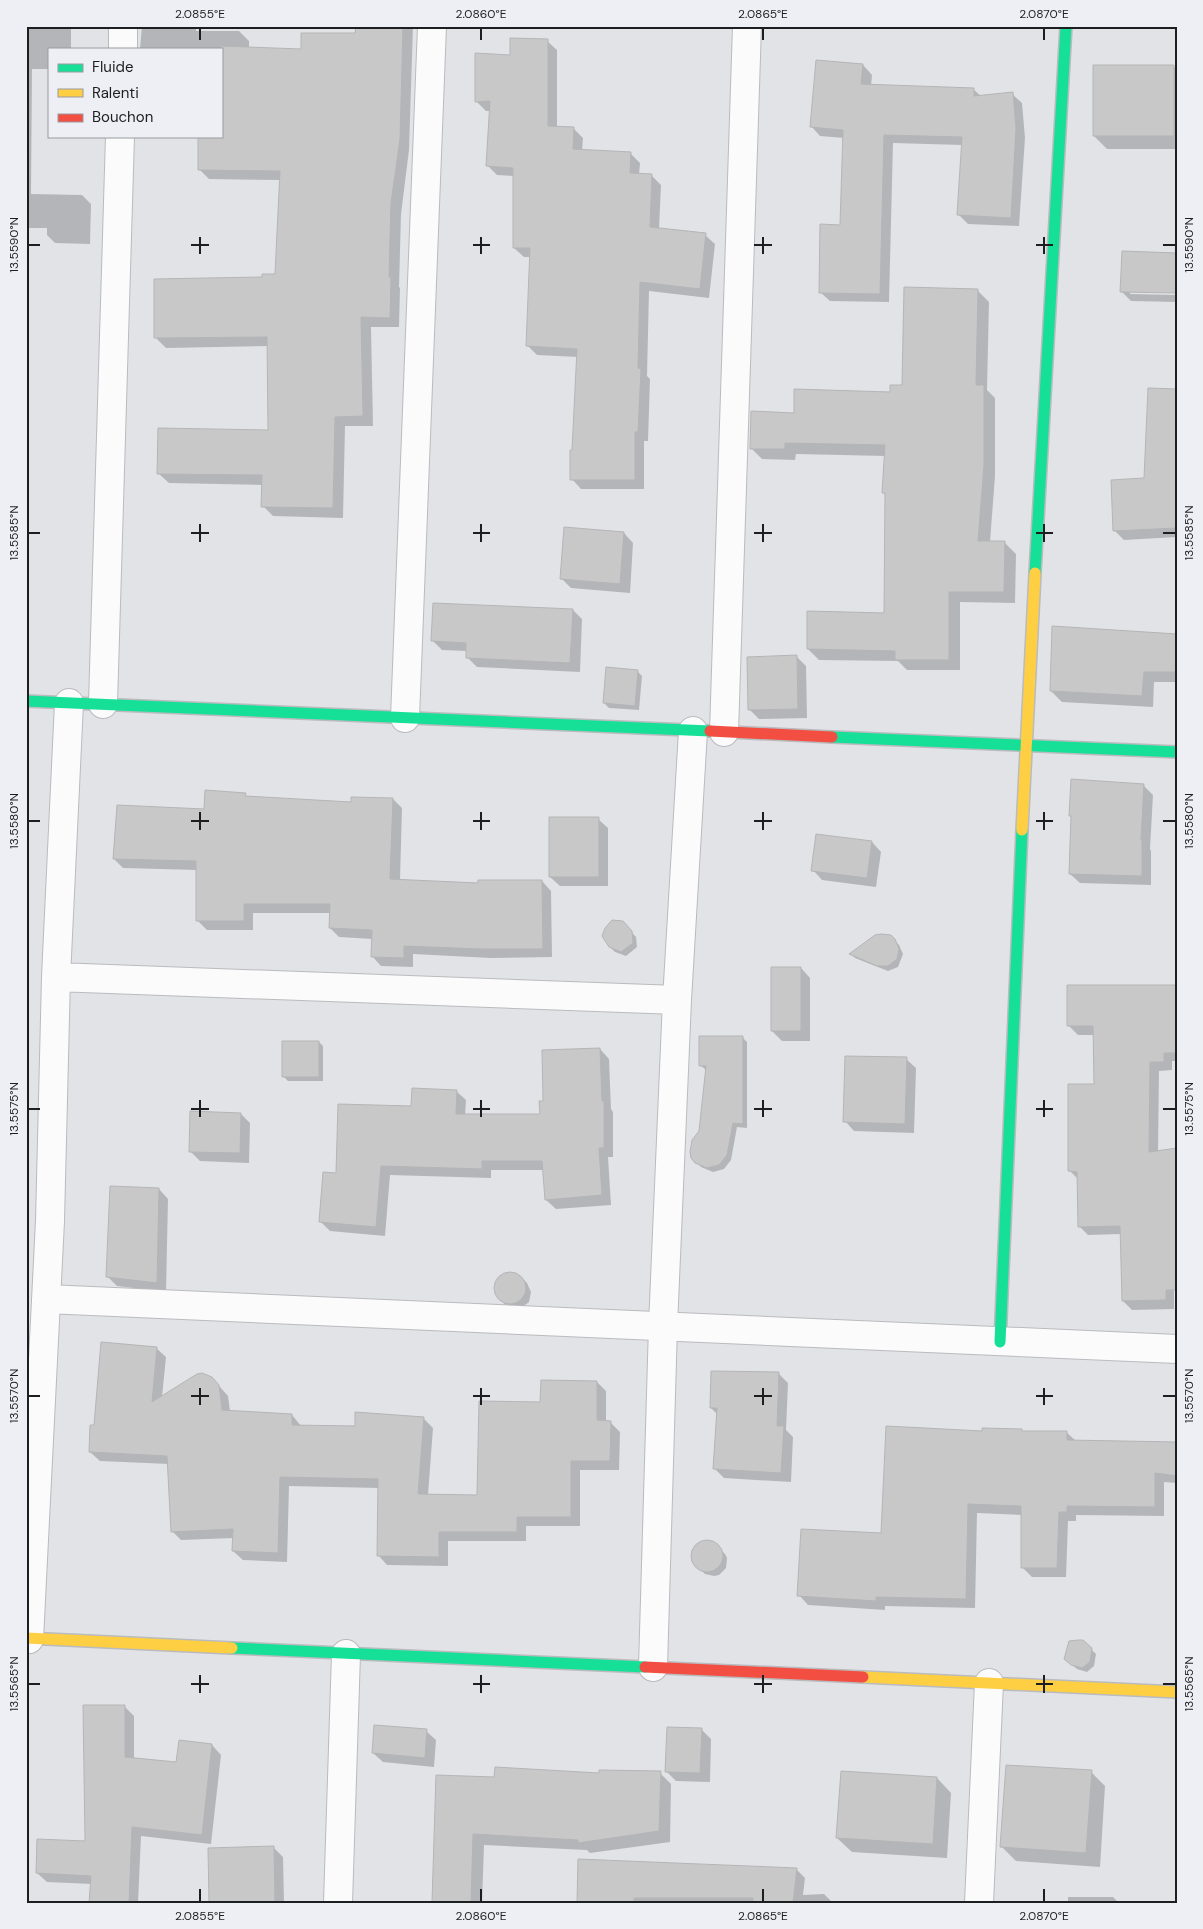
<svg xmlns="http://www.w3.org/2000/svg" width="1203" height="1929" font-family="'DM Sans',sans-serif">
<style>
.shadow{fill:#0003}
.building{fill:#c8c8c9;stroke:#b5b5b7}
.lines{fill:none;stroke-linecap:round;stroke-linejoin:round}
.street-casing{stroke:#babbbe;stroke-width:30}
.fast-casing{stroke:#babbbe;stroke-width:14}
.slow-casing{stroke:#babbbe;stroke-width:14}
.jam-casing{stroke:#babbbe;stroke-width:14}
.street{stroke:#fbfbfb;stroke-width:28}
.fast{stroke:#16e098;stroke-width:11}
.slow{stroke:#ffcf43;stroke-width:11}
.jam{stroke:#f24e42;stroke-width:11}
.ticks{fill:none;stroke:#1d1e20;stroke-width:2}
.neatline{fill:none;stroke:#1d1e20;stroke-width:2}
.ticks-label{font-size:12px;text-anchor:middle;fill:#1d1e20}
</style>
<rect width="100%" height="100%" fill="#e2e3e6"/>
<!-- shadow -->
<path class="shadow" d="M26 26H71V49H49V69H32L31 194 82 195 91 204 90 244 55 243 47 235V228H26Z
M142 26H196V31H239L249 41V48L302 51 357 34V26H413L409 150 401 214 399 287 400 288 399 327H371L373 426H345L343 518 273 516 263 506V485L169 483 158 473 269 432 268 346 166 348 156 338 264 278 276 276 281 180 209 179 199 169 221 136V49H140Z
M547 41 557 50V128L574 129 583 138 582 151 630 153 640 163 639 175H651L661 185 659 229 705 235 715 244 709 298 649 291 647 376 650 379 648 441H644V489H581L572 479 578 357 537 355 528 346 531 257H524L514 248V176L497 175 488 166 491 111H486L476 101 511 56Z
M863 65 872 75 871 86 974 90 981 96 1012 94 1022 103 1025 138 1019 226 968 224 958 214 962 145 893 143 889 302 830 301 820 292 842 226 844 138 820 136 811 126Z
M1174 67 1177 69V149H1107L1094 136Z
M977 290 989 302 987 390 995 398V476L990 542H1004L1016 554 1015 603 960 602V670H907L898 661 819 660 808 649 885 614 886 496 883 492 886 456 796 454 795 460 762 459 751 448 795 415 891 393 903 387Z
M1130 291V294L1177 295V302L1131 301 1122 292Z
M1177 391V537L1124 540 1114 530 1145 480Z
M624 533 633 543 630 593 571 588 562 579Z
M573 610 582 619 580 672 477 667 467 657V651L442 650 432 640Z
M1177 636V682H1154L1153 707 1062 702 1051 691Z
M796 656 806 666 807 718 759 719 750 710Z
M637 671 642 676 639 710 609 708 604 703Z
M1143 785 1153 795 1150 849 1151 851V885L1080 883 1070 874 1072 818 1070 816Z
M245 794 248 798 352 803 393 799 402 808 400 880 479 884 542 881 551 891 552 957 491 958 413 954V967L381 966 372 956 373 939 339 937 330 928 331 913H253V930H207L197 920V870L123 868 114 859 205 811Z
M598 819 608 828V886H560L550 877Z
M872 842 881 852 876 887 822 880 813 870Z
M622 922 636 937 637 947 626 956 615 952 610 947Z
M890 937 899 945 903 954 898 967 888 971 855 958 851 954Z
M801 968 810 978V1041H782L772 1031Z
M1176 983 1177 1061H1172V1070L1159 1071 1158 1152 1174 1290V1309L1132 1310 1123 1301 1121 1234 1088 1235 1079 1226V1180L1069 1170 1096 1086 1095 1035H1078L1069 1026 1176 987Z
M742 1037 747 1042V1128L737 1127 731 1160 724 1169 713 1172 701 1167 693 1157 700 1131 706 1070 700 1065Z
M319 1042 323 1046V1081H288L283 1076Z
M600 1049 609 1059 611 1109 613 1112V1157H608L611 1205 556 1209 546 1200 544 1170H491V1178L390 1175 385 1236 330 1231 320 1221 337 1174 412 1107 456 1091 466 1100 465 1116H541L544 1102Z
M906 1059 916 1068 914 1133 854 1131 845 1121Z
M241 1114 250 1123 249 1163 200 1161 190 1151Z
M159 1189 168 1199 166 1292 117 1286 107 1276Z
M507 1273 518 1274 527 1283 531 1292 529 1302 521 1308 506 1306 496 1293 498 1279Z
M156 1348 166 1357 162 1397 212 1378 228 1396 230 1411 292 1415 301 1426 356 1428 423 1418 433 1428 428 1495 478 1496 541 1403 597 1382 606 1391V1422H610L620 1432 619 1470H580V1526H526V1541H448V1566L387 1565 378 1555 379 1488 289 1486 287 1562 243 1560 233 1551 234 1538 181 1540 172 1531 169 1464 100 1461 90 1452 95 1427Z
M778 1373 788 1383 786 1430 793 1437 791 1482 724 1478 715 1469 718 1415 711 1408Z
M1021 1430 1023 1432H1066L1076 1441 1175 1443 1177 1438V1483L1164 1482V1516L1076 1515V1521H1068L1066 1577H1032L1022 1567 1023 1515 977 1513 975 1608 885 1606V1610L808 1605 799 1595 882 1534 984 1432Z
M703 1542H713L725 1554 727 1558 726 1568 719 1575 714 1576 705 1574 693 1562V1552L695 1548Z
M1086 1644 1096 1654 1094 1666 1087 1672 1077 1669 1070 1663Z
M124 1706 134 1716V1759L177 1764 212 1745 221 1755 211 1844 141 1836 138 1903H91L92 1884 47 1882 37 1873 86 1842Z
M702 1730 711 1739 710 1782 676 1781 666 1771Z
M426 1731 436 1740 434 1767 383 1762 373 1753Z
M1091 1772 1105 1786 1100 1867 1016 1861 1001 1846Z
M660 1773 671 1784 670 1842 590 1853 587 1850 484 1845 482 1903H433L438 1776 496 1778Z
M937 1778 951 1793 947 1858 852 1852 837 1838Z
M274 1848 283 1857 284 1903H210Z
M796 1869 805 1878 803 1895 824 1894 833 1903H578Z
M1068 1897H1113L1119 1903H1068Z"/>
<!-- building -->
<path class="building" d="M356 26H403L400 139 391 203 389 277H391L390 318 361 317 363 416 335 417 333 508 261 507 262 475 157 474 158 428 268 430 267 337 154 338V279L262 277V274H275L280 171 198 170V136H221V46L301 49V33H355Z
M510 38 548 39V126L574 127 573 149 631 152 630 173 652 174 650 227 706 233 700 289 640 282 638 368 641 369 638 432H635V480H570V450H572L577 349 526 346 530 248H513V168L486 166 490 101 475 102V53L510 55Z
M816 60 863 64 861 84 974 88V96L1013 92 1016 128 1011 218 957 215 962 137 884 135 880 294 819 293 820 224 840 225 843 130 810 127Z
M1093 65H1174V136H1093Z
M1122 251 1177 253V293L1120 292Z
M904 287 978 289 976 385H984V465L978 541H1005L1004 592H949V660H895V651L807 649V611L884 613 885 493H882L885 445 785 443V449H750L751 411 794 413V389L890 392V385H902Z
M1148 388 1177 389V528L1113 531 1111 480 1144 478Z
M564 527 624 532 620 584 560 579Z
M433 603 573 609 570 663 466 658V643L431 641Z
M1052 626 1177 634V672H1144L1142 696 1050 691Z
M797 655 798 709 748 710 747 657Z
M606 667 638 670 635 706 603 703Z
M1071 779 1144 784 1141 840H1142V876L1069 874 1071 816H1069Z
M205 790 246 793 245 796 351 802V797L393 798 390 879 478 883V880H542L543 949H481L404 946V958L371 957 372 930 329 928 330 904H244V921H196V861L113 859 117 805 204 809Z
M549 817H599V877H549Z
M816 834 872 841 867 878 811 871Z
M612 920 623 921 632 931 633 943 621 952 609 947 602 936 605 928Z
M881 934 891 935 895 939 899 949 897 959 888 966H877L849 954 875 935Z
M771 967H801V1031H771Z
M1067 985H1177V1053H1164V1062H1150L1149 1152 1177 1148V1290H1166V1300L1122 1301 1120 1226 1078 1227 1077 1172 1068 1171V1084H1094L1093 1026H1067Z
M699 1036H743V1124L733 1123 727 1155 719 1165 707 1168 695 1163 691 1158 690 1152 692 1140 699 1131 706 1066H699Z
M282 1041H319V1077H282Z
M600 1048 602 1101H604V1148H599L602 1195 545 1200 542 1161H482V1169L381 1166 376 1227 319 1222 323 1172 336 1173 338 1104 411 1106 412 1088 457 1090 456 1114H540L539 1101H543L542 1050Z
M845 1056 907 1057 905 1124 843 1122Z
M190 1111 241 1113 240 1153 189 1152Z
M110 1186 159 1188 157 1283 106 1277Z
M494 1288a16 16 0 1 1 32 0a16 16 0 1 1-32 0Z
M101 1342 157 1347 152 1402 197 1374 202 1373 212 1377 219 1385 222 1410 292 1414V1425L355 1426V1412L424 1417 418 1494 477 1495 479 1401 540 1402 541 1380 597 1381V1420L611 1421 610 1461H571V1517H517V1532H439V1557L377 1556 378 1479 280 1477 278 1553 232 1551 233 1529 171 1532 167 1456 89 1452 90 1425H94Z
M711 1371 779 1372 777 1426H784L781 1473 713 1469 717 1408H710Z
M886 1426 982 1431V1428L1022 1429V1431H1067V1440L1177 1442V1476L1155 1473V1507L1067 1506V1512H1059L1057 1568H1021V1506L968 1504 966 1599 876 1597V1601L797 1596 801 1529 881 1533Z
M691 1556a16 16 0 1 1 32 0a16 16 0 1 1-32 0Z
M1078 1640H1083L1092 1648 1090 1662 1082 1668 1071 1665 1064 1659 1069 1641Z
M83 1705H125V1757L176 1762 179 1740 212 1744 202 1835 132 1827 129 1903H89L91 1876 36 1873 37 1839 85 1841Z
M374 1725 427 1729 425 1758 372 1753Z
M667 1727 702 1728 700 1773 665 1772Z
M1006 1765 1092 1770 1086 1853 1000 1847Z
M495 1767 599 1773V1770L661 1771 659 1831 578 1843V1840L473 1834 471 1903 432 1902 436 1775 494 1777Z
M841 1771 937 1777 933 1844 836 1838Z
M274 1846 275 1903H209L208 1848Z
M578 1859 797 1868 793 1903H753V1898H634V1903H577Z"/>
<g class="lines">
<!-- street casing -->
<g class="street-casing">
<path id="street" d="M123 49V26
M103 704 120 136
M405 718 432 26
M724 732 747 26
M56 977 677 1000
M46 1299 1177 1349
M29 1639 50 1221 56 977 69 703
M653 1667 663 1326 677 1000 693 731
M338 1903 346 1654
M979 1903 989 1683"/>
</g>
<!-- fast casing -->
<g class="fast-casing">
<path id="fast" d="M1035 573 1066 26
M26 701 710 731
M832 737 1177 752
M1000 1342 1022 830
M232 1648 645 1667"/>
</g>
<!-- slow casing -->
<g class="slow-casing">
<path id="slow" d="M1022 830 1035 573
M26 1638 232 1648
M863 1677 1177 1692"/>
</g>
<!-- jam casing -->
<g class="jam-casing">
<path id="jam" d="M710 731 832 737
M645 1667 863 1677"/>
</g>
<!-- street -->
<use href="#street" class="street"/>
<!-- fast -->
<use href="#fast" class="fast"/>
<!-- slow -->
<use href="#slow" class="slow"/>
<!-- jam -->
<use href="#jam" class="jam"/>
</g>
<!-- ticks -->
<path class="ticks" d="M200 28V40M481 28V40M763 28V40M1044 28V40M200 237V254M481 237V254M763 237V254M1044 237V254M28 245H40M191 245H209M473 245H490M754 245H772M1036 245H1053M1163 245H1176M200 524V542M481 524V542M763 524V542M1044 524V542M28 533H40M191 533H209M473 533H490M754 533H772M1036 533H1053M1163 533H1176M200 812V830M481 812V830M763 812V830M1044 812V830M28 821H40M191 821H209M473 821H490M754 821H772M1036 821H1053M1163 821H1176M200 1100V1117M481 1100V1117M763 1100V1117M1044 1100V1117M28 1109H40M191 1109H209M473 1109H490M754 1109H772M1036 1109H1053M1163 1109H1176M200 1388V1405M481 1388V1405M763 1388V1405M1044 1388V1405M28 1396H40M191 1396H209M473 1396H490M754 1396H772M1036 1396H1053M1163 1396H1176M200 1675V1693M481 1675V1693M763 1675V1693M1044 1675V1693M28 1684H40M191 1684H209M473 1684H490M754 1684H772M1036 1684H1053M1163 1684H1176M200 1889V1902M481 1889V1902M763 1889V1902M1044 1889V1902"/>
<!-- border -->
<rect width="1203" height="1929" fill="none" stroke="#edeff5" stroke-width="55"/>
<!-- legend -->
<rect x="48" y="48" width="175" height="90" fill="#edeff5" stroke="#9a9ba0"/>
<rect x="58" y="64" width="25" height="8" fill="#16e098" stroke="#9a9ba0"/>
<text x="92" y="72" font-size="15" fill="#1d1e20">Fluide</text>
<rect x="58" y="89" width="25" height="8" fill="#ffcf43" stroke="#9a9ba0"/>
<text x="92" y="98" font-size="15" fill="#1d1e20">Ralenti</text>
<rect x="58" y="114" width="25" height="8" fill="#f24e42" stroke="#9a9ba0"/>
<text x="92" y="122" font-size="15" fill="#1d1e20">Bouchon</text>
<rect x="28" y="28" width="1148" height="1874" class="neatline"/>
<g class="ticks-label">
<text x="200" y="18">2.0855°E</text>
<text x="481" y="18">2.0860°E</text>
<text x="763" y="18">2.0865°E</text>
<text x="1044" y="18">2.0870°E</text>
<text transform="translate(14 245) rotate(-90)" y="4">13.5590°N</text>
<text transform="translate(1189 245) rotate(-90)" y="4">13.5590°N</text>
<text transform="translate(14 533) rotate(-90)" y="4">13.5585°N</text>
<text transform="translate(1189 533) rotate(-90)" y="4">13.5585°N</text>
<text transform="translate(14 821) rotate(-90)" y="4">13.5580°N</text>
<text transform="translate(1189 821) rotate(-90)" y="4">13.5580°N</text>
<text transform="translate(14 1109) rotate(-90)" y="4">13.5575°N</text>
<text transform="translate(1189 1109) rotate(-90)" y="4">13.5575°N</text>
<text transform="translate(14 1396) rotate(-90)" y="4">13.5570°N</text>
<text transform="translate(1189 1396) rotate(-90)" y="4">13.5570°N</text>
<text transform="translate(14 1684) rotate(-90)" y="4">13.5565°N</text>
<text transform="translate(1189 1684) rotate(-90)" y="4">13.5565°N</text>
<text x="200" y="1920">2.0855°E</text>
<text x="481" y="1920">2.0860°E</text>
<text x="763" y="1920">2.0865°E</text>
<text x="1044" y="1920">2.0870°E</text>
</g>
</svg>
